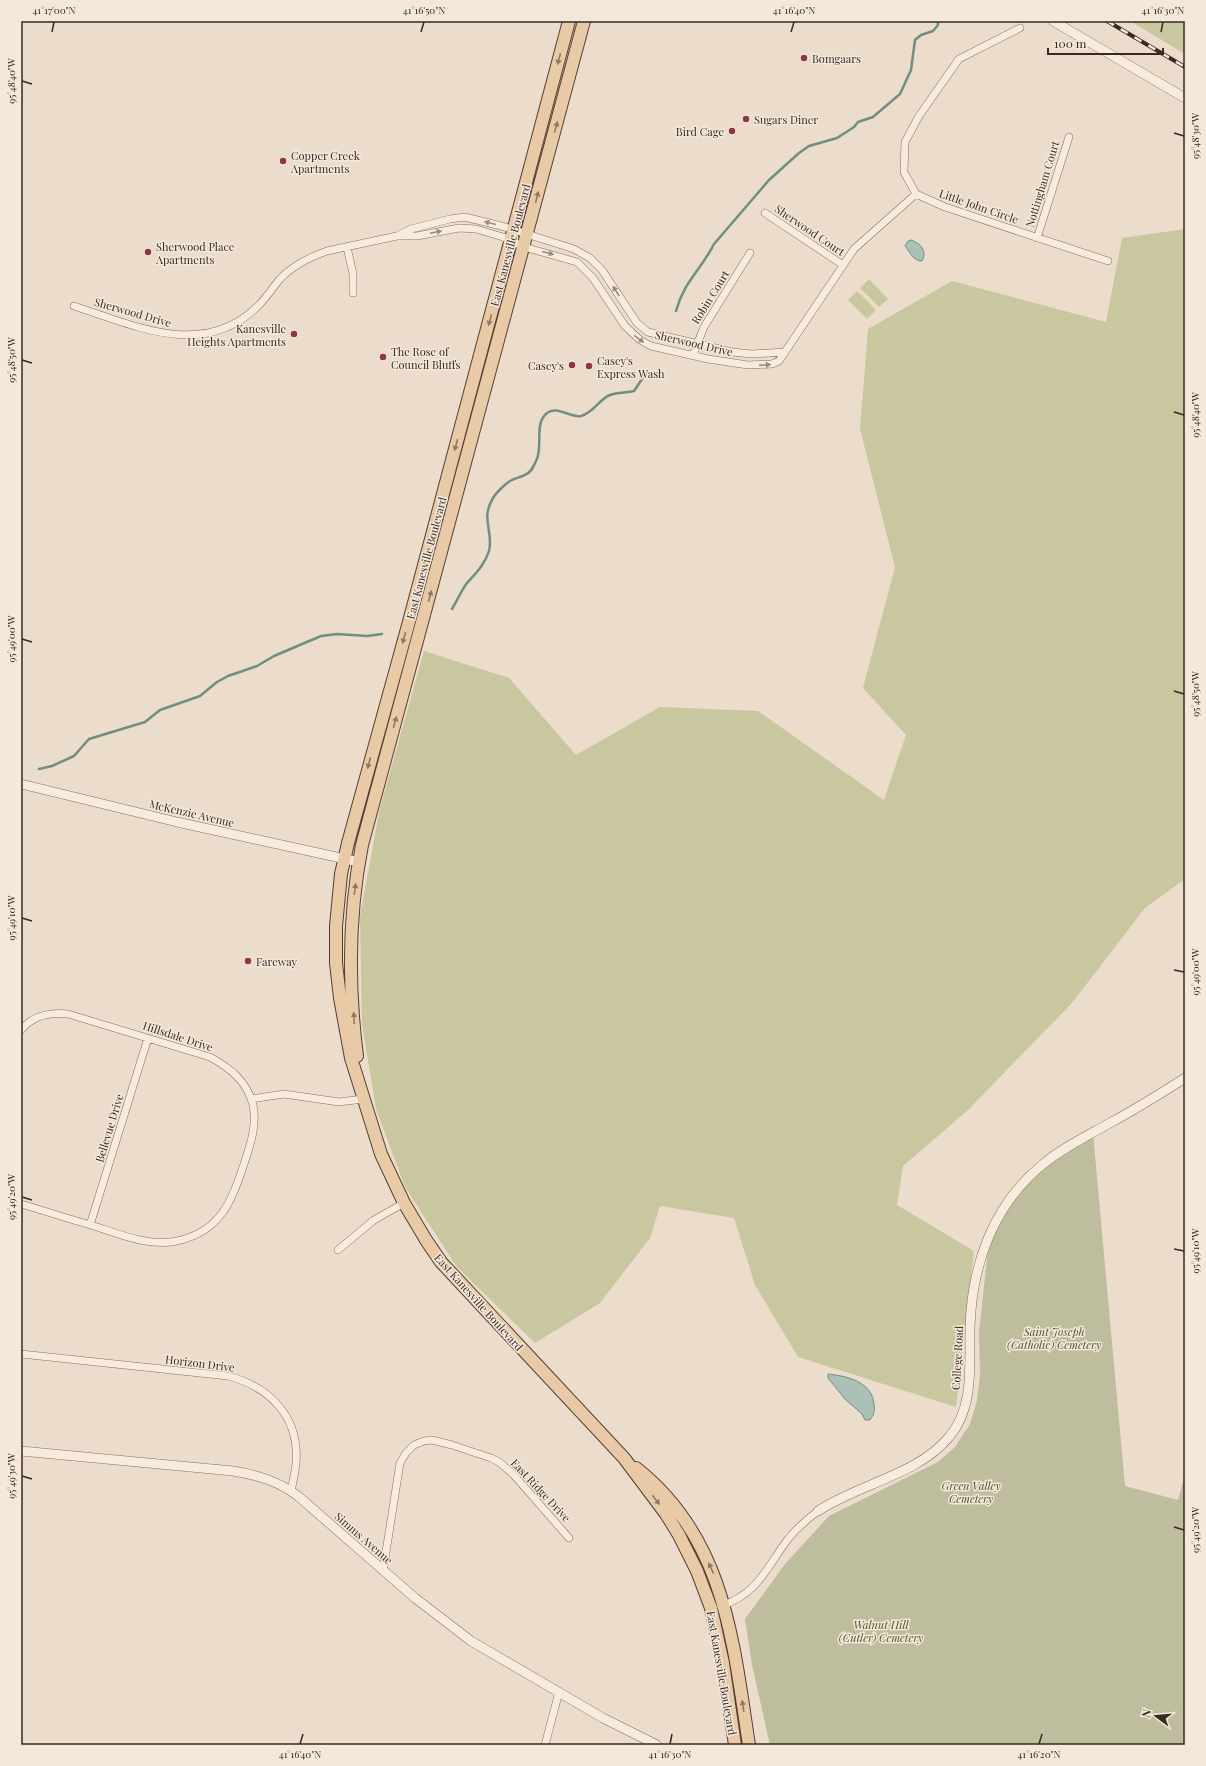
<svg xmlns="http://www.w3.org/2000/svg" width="1206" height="1766" font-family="'Playfair Display',serif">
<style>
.green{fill:#c8c79f}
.cemetery{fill:#bebd9d}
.water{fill:#abc0b6;stroke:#728e82}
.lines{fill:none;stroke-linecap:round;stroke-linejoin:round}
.stream{stroke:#728e82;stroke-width:2.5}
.minor-casing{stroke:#866f60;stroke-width:8}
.tertiary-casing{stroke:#866f60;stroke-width:10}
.primary-casing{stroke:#553e34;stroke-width:14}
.minor{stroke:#f6ebdd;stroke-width:7}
.tertiary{stroke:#f6ebdd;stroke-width:9}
.primary{stroke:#e9caa7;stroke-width:12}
.rail-casing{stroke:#382922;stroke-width:4}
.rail{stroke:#f3e8da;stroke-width:2.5;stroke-dasharray:8;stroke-linecap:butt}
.oneway{fill:#907a64}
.oneway2{fill:#978a80}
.ticks{fill:none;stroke:#382922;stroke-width:1.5}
.poi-dot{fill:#8f3645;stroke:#f3e8da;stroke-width:1.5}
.labels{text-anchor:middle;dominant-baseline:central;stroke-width:3;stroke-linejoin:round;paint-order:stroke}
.poi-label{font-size:11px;fill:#382922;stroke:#f3e8da;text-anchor:start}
.street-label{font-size:11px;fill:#382922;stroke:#f3e8da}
.park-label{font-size:11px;font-style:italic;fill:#4f532b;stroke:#f3e8da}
.neatline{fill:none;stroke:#382922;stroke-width:1.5}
.ticks-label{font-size:10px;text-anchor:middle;fill:#382922}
</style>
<rect width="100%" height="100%" fill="#ebdccb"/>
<!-- green -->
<path class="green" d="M1130 21H1185V54Z
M1185 229V879L1145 908 1072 1003 968 1110 903 1166 897 1205 974 1251 956 1407 798 1357 755 1285 734 1218 660 1206 650 1238 600 1303 535 1343 457 1267 405 1187 376 1109 362 1024 360 916 380 808 424 651 509 678 576 755 660 707 758 711 884 800 906 735 863 688 895 567 860 429 868 329 952 281 1106 322 1122 238Z
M869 279 888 299 879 307 860 288Z
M857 291 876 310 867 319 848 300Z"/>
<!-- cemetery -->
<path class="cemetery" d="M1093 1133 1125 1486 1178 1500 1185 1475V1745H770L752 1665 745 1619 785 1564 829 1516 938 1462 955 1447 970 1424 977 1401 980 1374 979 1332 990 1231 1041 1165Z"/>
<!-- water -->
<path class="water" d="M911 240C920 243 928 251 922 261 913 261 910 252 905 246L908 241Z
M828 1374C847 1376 873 1382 874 1405 875 1410 874 1415 870 1420H865L862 1414 845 1399 828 1378Z"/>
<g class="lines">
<!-- stream -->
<path class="stream" d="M676 311C684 281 701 270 714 244L769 180 799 153 809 146 837 138 854 127 858 122 873 117 900 94 911 70 915 40 921 35 933 31 938 25V21
M452 609C457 601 461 591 467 583 476 573 485 564 489 551 494 531 480 520 493 498 496 493 505 484 510 481 520 476 530 476 534 465 537 460 539 453 539 447 540 436 537 421 547 413 557 405 570 418 581 416 594 413 599 399 610 395 618 392 626 393 634 391L648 370
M39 769 52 766 74 756 89 739 145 722 160 710 200 696 217 682 228 676 257 666 274 656 321 636 337 634 367 636 382 634"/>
<!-- minor casing -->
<g class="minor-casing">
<path id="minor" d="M1020 28 959 59 919 116 905 142 904 172 916 194 945 207 1108 261
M765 213 843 265
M397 236 411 229 450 219 465 217 505 227 574 249 590 258 602 270 637 323 648 332 732 352 752 354 785 352
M1037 238 1069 137
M347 247 353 274V293
M74 306C136 326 205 360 259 305 267 297 273 287 280 279 293 265 310 257 327 251L397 236H417L459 228 476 229 503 237 524 247 577 262 593 278 625 326 640 340 651 346 708 359 748 365 772 364 779 361 785 352 854 249 916 194
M693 355 704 327 750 253
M21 1030C33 1015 50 1012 68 1014L210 1057C230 1068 247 1081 253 1105 257 1124 251 1143 245 1161 232 1200 222 1231 177 1241 149 1247 119 1234 94 1226 69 1219 45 1211 21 1204
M251 1099 284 1094 339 1102 363 1099
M90 1225 148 1038
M338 1250 374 1220 404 1203
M21 1354 228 1376C270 1387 300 1417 296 1464 295 1473 293 1482 291 1491
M383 1571 400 1463 406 1453 414 1445 424 1441 432 1440 452 1445 491 1458 499 1462 513 1474 569 1538
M721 1606C758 1594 767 1567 788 1539 797 1528 806 1520 818 1511
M545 1745 559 1692"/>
</g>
<!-- tertiary casing -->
<g class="tertiary-casing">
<path id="tertiary" d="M1053 21 1185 98
M21 784 177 822 359 862
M21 1451 233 1471C257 1475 278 1481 298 1496L415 1598 471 1641 603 1718 657 1745
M818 1511C858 1484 918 1475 949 1437 975 1407 969 1364 970 1327 972 1265 993 1205 1042 1165 1062 1148 1087 1136 1110 1123 1136 1109 1160 1094 1185 1078"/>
</g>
<!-- primary casing -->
<g class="primary-casing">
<path id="primary" d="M569 21 407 629 348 843 341 874 336 926V963L340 998 351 1058 381 1154 404 1203 426 1240 441 1262 624 1458 666 1514 679 1535 697 1571 711 1608 723 1663 735 1745
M357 1056C348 985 348 916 362 845L584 21
M636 1468C725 1538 733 1641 749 1745"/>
</g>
<!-- minor -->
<use href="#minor" class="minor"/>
<!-- tertiary -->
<use href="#tertiary" class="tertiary"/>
<!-- primary -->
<use href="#primary" class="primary"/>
<!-- rail casing -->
<g class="rail-casing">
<path id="rail" d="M1107 21 1185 67"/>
</g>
<!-- rail -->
<use href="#rail" class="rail"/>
</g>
<!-- one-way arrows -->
<defs><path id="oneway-solid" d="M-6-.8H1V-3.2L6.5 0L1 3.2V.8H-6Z"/></defs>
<g class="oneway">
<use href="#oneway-solid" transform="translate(559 59) rotate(105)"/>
<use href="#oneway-solid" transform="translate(556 127) rotate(-74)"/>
<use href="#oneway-solid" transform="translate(537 197) rotate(-76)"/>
<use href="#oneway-solid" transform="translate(490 320) rotate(105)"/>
<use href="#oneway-solid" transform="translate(456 445) rotate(105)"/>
<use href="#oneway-solid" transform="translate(430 596) rotate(-75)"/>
<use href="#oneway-solid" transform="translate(404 638) rotate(106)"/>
<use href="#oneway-solid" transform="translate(395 722) rotate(-74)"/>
<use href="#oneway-solid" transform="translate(369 763) rotate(105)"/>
<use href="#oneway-solid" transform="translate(355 889) rotate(-83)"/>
<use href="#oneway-solid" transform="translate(354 1018) rotate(-93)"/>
<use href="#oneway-solid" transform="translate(656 1500) rotate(52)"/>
<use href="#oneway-solid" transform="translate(711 1568) rotate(-114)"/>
<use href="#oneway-solid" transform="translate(743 1706) rotate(-99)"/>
</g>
<g class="oneway2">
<use href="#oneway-solid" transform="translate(490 223) rotate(-165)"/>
<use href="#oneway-solid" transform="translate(436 232) rotate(-12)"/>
<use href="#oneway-solid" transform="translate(548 253) rotate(15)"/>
<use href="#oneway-solid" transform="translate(616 291) rotate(-123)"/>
<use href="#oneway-solid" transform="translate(639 339) rotate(36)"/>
<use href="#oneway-solid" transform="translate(765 365) rotate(-4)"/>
</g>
<!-- ticks -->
<path class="ticks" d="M52 32 54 22M421 32 424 22M791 32 794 22M1161 32 1163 22M22 81 32 84M1174 133 1184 136M22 360 32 363M1174 412 1184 415M22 639 32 642M1174 691 1184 694M22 918 32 921M1174 970 1184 972M22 1197 32 1200M1174 1249 1184 1251M22 1476 32 1479M1174 1527 1184 1530M300 1744 303 1734M670 1744 672 1734M1039 1744 1042 1734"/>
<!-- markers -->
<g class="poi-dot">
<circle cx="804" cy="58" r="4"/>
<circle cx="746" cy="119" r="4"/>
<circle cx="732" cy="131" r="4"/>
<circle cx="283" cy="161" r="4"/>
<circle cx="148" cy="252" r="4"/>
<circle cx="294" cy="334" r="4"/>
<circle cx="383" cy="357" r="4"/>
<circle cx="572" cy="365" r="4"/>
<circle cx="589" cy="366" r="4"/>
<circle cx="248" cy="961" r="4"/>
</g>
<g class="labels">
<!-- poi labels -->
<g class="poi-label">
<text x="812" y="58">Bomgaars</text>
<text x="754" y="119">Sugars Diner</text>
<text x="724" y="131" text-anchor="end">Bird Cage</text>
<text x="291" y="155">Copper Creek<tspan x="291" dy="13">Apartments</tspan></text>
<text x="156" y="246">Sherwood Place<tspan x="156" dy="13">Apartments</tspan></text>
<text x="286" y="328" text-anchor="end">Kanesville<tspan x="286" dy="13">Heights Apartments</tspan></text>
<text x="391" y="351">The Rose of<tspan x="391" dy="13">Council Bluffs</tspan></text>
<text x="597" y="360">Casey's<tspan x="597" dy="13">Express Wash</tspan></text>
<text x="564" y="365" text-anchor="end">Casey's</text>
<text x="256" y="961">Fareway</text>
</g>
<!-- street labels -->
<g class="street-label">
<text transform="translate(1042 184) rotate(-73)">Nottingham Court</text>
<text transform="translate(979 206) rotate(19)">Little John Circle</text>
<text transform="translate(810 230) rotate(34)">Sherwood Court</text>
<text transform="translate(510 245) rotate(-75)">East Kanesville Boulevard</text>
<text transform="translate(710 297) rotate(-58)">Robin Court</text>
<text transform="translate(133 312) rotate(16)">Sherwood Drive</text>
<text transform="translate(694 343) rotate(13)">Sherwood Drive</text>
<text transform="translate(426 558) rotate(-75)">East Kanesville Boulevard</text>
<text transform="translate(192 813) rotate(13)">McKenzie Avenue</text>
<text transform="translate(178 1036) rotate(18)">Hillsdale Drive</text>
<text transform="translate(109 1128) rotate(-73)">Bellevue Drive</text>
<text transform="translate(479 1302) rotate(48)">East Kanesville Boulevard</text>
<text transform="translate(957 1358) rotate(-87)">College Road</text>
<text transform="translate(200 1363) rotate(7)">Horizon Drive</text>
<text transform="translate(541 1490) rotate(47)">East Ridge Drive</text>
<text transform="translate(364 1538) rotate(41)">Simms Avenue</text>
<text transform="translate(722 1673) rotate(80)">East Kanesville Boulevard</text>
</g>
<!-- park labels -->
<g class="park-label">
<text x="1054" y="1331">Saint Joseph<tspan x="1054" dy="13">(Catholic) Cemetery</tspan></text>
<text x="971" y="1485">Green Valley<tspan x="971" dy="13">Cemetery</tspan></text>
<text x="881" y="1624">Walnut Hill<tspan x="881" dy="13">(Cutler) Cemetery</tspan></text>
</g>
</g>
<!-- border -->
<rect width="1206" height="1766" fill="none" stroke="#f3e8da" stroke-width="44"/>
<!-- north arrow -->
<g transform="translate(1156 1716) rotate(286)" stroke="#f3e8da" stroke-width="3" paint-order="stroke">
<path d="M0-3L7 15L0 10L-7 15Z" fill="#382922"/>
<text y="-6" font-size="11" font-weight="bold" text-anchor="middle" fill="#382922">N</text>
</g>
<!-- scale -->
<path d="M1048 48v6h115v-6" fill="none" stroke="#382922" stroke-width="2"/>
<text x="1054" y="48" font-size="12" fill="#382922" stroke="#f3e8da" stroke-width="3" paint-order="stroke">100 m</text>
<rect x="22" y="22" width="1162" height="1722" class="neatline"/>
<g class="ticks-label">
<text x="54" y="14">41°17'00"N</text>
<text x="424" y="14">41°16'50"N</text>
<text x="794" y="14">41°16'40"N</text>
<text x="1163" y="14">41°16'30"N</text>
<text transform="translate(11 81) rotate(-90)" y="4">95°48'40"W</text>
<text transform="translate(1195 136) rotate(-90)" y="4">95°48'30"W</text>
<text transform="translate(11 360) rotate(-90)" y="4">95°48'50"W</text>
<text transform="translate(1195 415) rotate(-90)" y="4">95°48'40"W</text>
<text transform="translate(11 639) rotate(-90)" y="4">95°49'00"W</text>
<text transform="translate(1195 694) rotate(-90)" y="4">95°48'50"W</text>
<text transform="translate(11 918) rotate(-90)" y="4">95°49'10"W</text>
<text transform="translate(1195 972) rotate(-90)" y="4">95°49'00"W</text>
<text transform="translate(11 1197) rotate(-90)" y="4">95°49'20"W</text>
<text transform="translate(1195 1251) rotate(-90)" y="4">95°49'10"W</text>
<text transform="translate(11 1476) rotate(-90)" y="4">95°49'30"W</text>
<text transform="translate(1195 1530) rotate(-90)" y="4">95°49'20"W</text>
<text x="300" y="1758">41°16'40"N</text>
<text x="670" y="1758">41°16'30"N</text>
<text x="1039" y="1758">41°16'20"N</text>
</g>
</svg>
